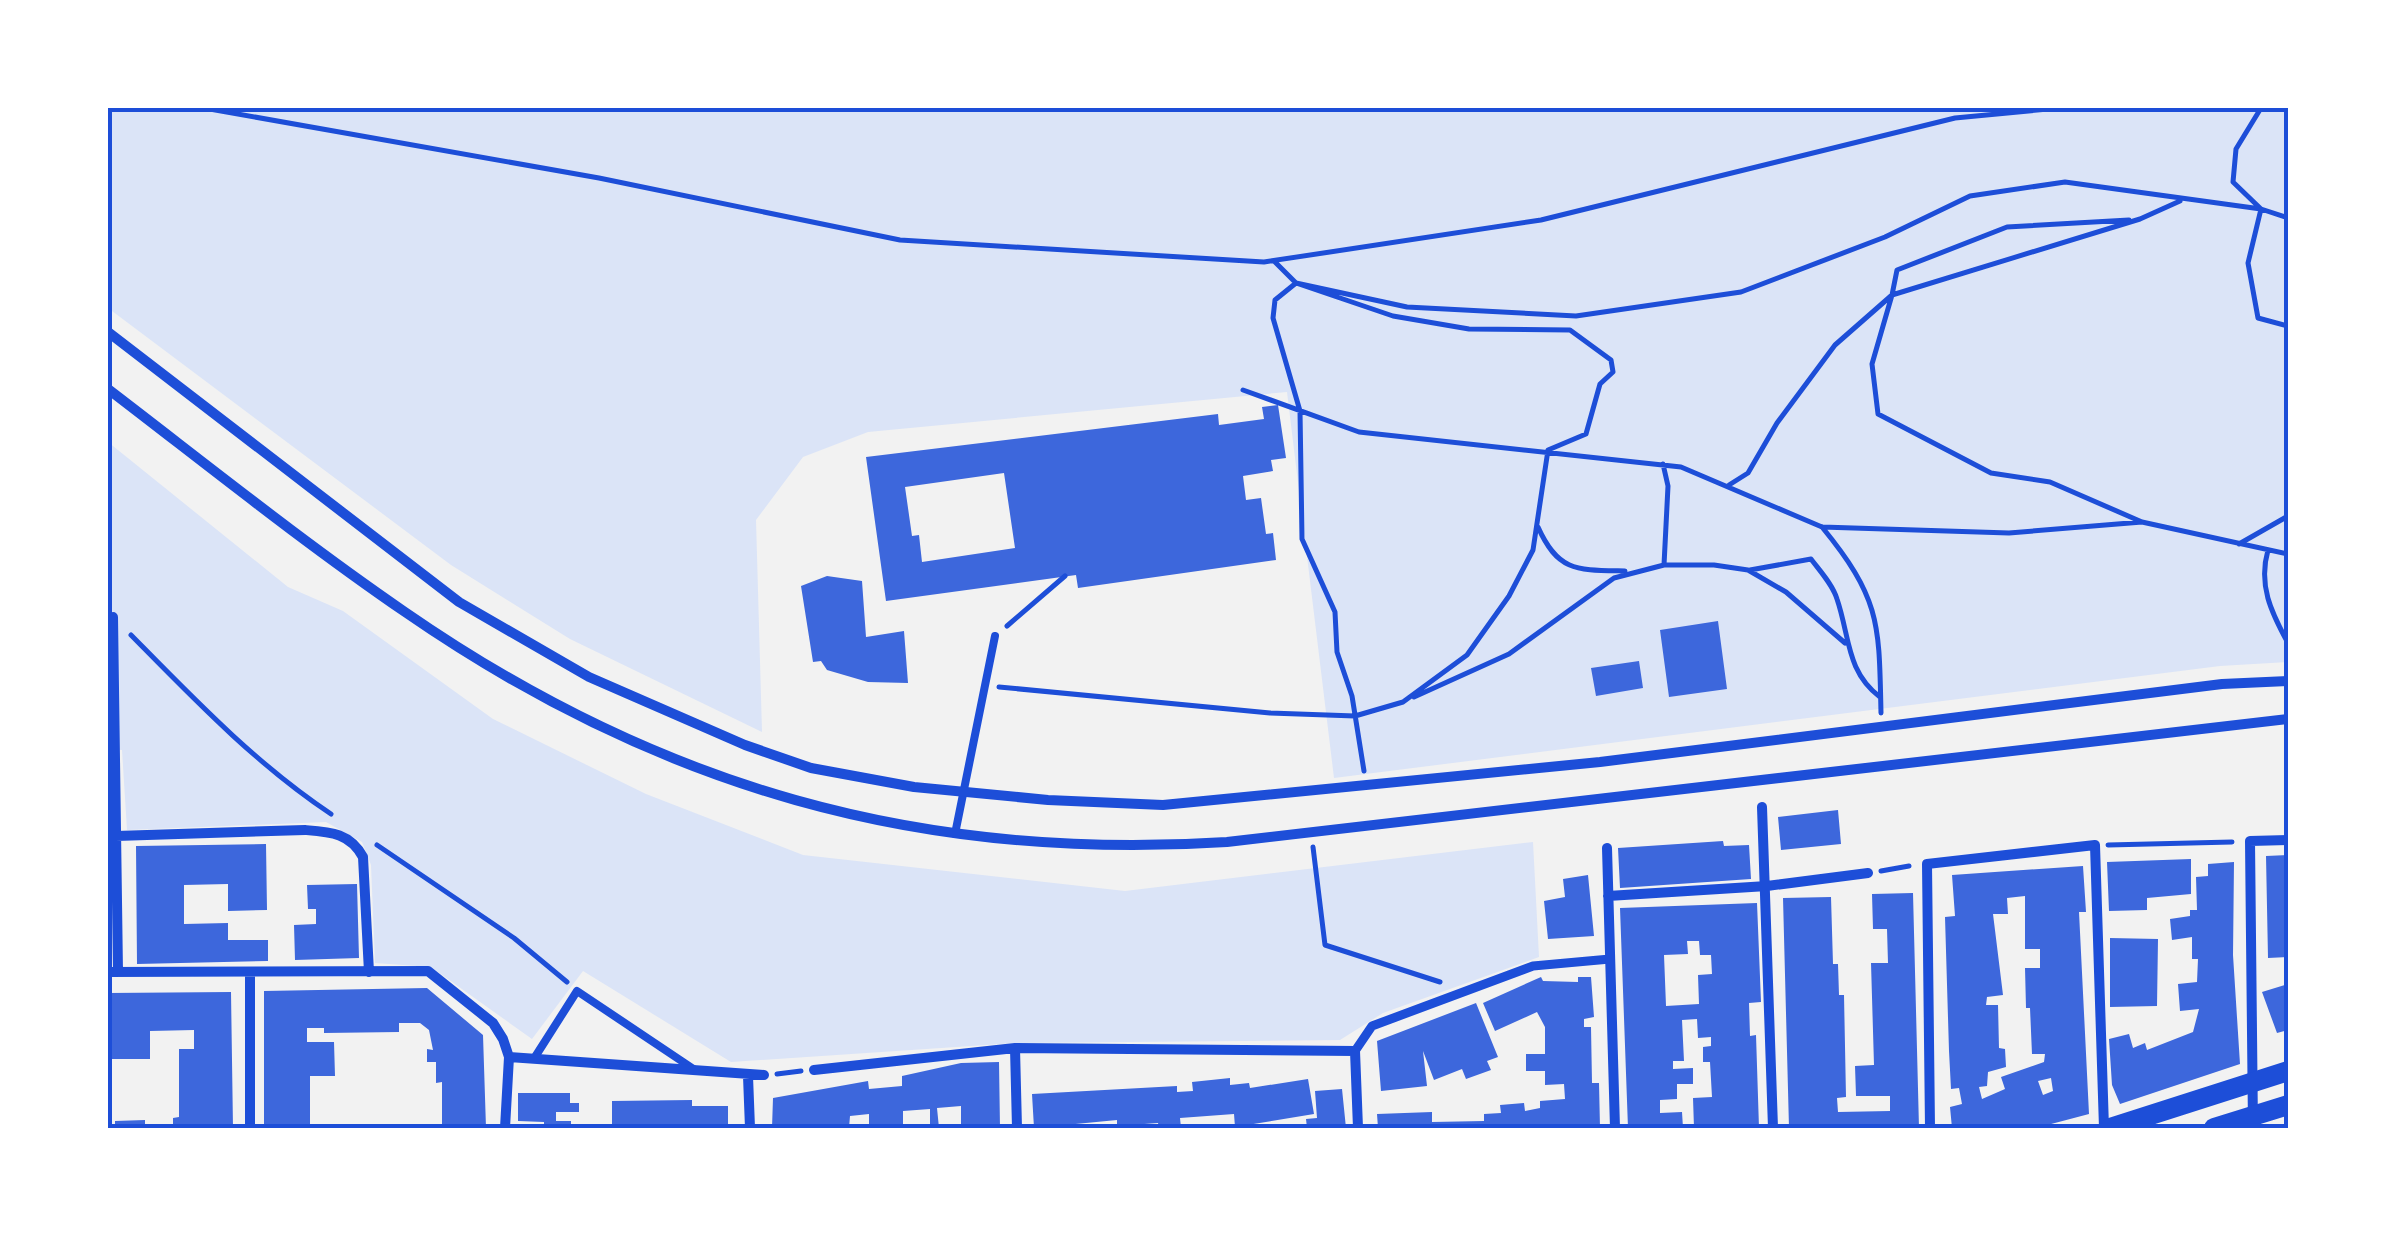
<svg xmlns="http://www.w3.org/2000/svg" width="2396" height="1236" font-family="Arial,sans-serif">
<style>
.green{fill:#dbe4f7}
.building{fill:#3d67dc;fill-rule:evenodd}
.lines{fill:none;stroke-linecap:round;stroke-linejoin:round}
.path{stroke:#1d4ed8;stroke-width:5}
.service{stroke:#1d4ed8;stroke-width:8}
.pedestrian{stroke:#1d4ed8;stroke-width:9}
.minor{stroke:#1d4ed8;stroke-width:10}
.secondary{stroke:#1d4ed8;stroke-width:20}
.neatline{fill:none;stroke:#1d4ed8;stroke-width:4}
</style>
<rect width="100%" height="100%" fill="#f2f2f2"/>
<!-- green -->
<path class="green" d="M108 108H2288V662L2220 666 1334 778 1287 392 868 432 803 457 756 520 762 732 570 639 451 565 108 308Z
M108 442 288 587 343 611 493 719 646 794 803 855 1125 891 1533 842 1539 957 1383 1013 1340 1040 1016 1043 731 1062 583 971 532 1039 431 967 375 963 371 865 362 842 326 822 127 830 122 750 108 749Z"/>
<!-- building -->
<path class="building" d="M1278 405 1286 458 1271 460 1273 471 1243 476 1246 500 1261 498 1266 534 1273 533 1276 560 1078 588 1076 575 886 601 866 457 1218 414 1219 425 1264 419 1262 407ZM1004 473 1015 548 922 562 919 535 912 536 905 487Z
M827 576 862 581 866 637 904 631 908 683 868 682 827 670 821 661 813 662 801 586Z
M1718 621 1727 689 1669 697 1660 630Z
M1639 661 1643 688 1596 696 1591 668Z
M1838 810 1841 844 1781 850 1778 817Z
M1723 841 1724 846 1749 845 1751 879 1620 888 1618 848Z
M266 844 267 910 228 911V884L184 885V924L228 923V940H268V961L137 964 136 846Z
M2288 855V957L2268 958 2266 856Z
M2191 859V894L2147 898V910L2109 911 2107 862Z
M2234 862 2233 955 2240 1064 2120 1104 2112 1085 2109 1039 2129 1034 2133 1048 2145 1043 2147 1050 2193 1032 2199 1009 2180 1011 2178 984 2197 982 2198 959H2192V937L2172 940 2170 919 2190 916V910H2197L2196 877 2208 876V864Z
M2083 866 2086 912H2079L2089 1114 2036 1128H1952L1950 1107 1962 1104 1959 1088 1951 1089 1949 1051 1945 917 1955 916 1952 875ZM2025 896V949H2040V968H2025L2026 1008H2030L2032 1054H2045L2044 1062 2001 1077 2005 1089 1982 1099 1979 1087 1987 1086 1988 1072 2006 1067 2005 1049 1999 1048 1998 1005H1986L1987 997 2003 995 1993 914H2008L2007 898ZM2051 1078 2053 1091 2043 1095 2038 1081Z
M1588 875 1594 936 1548 939 1544 901 1565 897 1563 879Z
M357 884 359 958 295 960 294 925 316 924V909H308L307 885Z
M1913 893 1919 1128H1789L1783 898 1831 897 1833 964H1838L1839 995H1844L1846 1097 1837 1098 1838 1112 1890 1111V1096H1856L1855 1066 1874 1065 1871 963H1888L1887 929H1873L1872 894Z
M1757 903 1761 1002 1749 1003 1750 1036 1756 1035 1759 1128H1694L1693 1098 1712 1097 1710 1062H1703V1047L1711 1046V1037L1698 1038 1697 1019 1682 1020 1684 1061H1673V1069L1693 1068V1084H1677V1099L1660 1100V1113L1682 1112 1683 1128H1628L1620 908ZM1687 941H1699L1700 955H1711L1712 974 1698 975 1699 1004 1666 1006 1664 955 1688 954Z
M2110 938 2158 939 2157 1006 2110 1007Z
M1541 977 1543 981 1578 982V977H1591L1594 1017 1584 1019V1027H1591L1592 1083H1599L1600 1128H1378L1377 1114 1432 1112V1122L1484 1121V1114L1501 1113 1500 1105 1524 1103 1525 1111 1540 1108V1101L1565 1099 1564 1084 1545 1085V1071H1526V1054H1545V1027L1537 1012 1495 1031 1483 1003Z
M2288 984V1030L2277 1033 2262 992Z
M427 988 483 1035 486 1128H442V1082L436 1083V1062H427V1049L433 1050 429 1030 420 1023H399V1032L324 1033V1028H307V1042H334L335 1076H310V1128H264V991Z
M231 992 233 1128H173V1118L179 1117V1049H194V1030L150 1031V1059H108V993Z
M1476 1003 1498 1057 1487 1061 1491 1070 1466 1079 1462 1069 1434 1080 1423 1051 1427 1086 1381 1091 1377 1041Z
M999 1062 1000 1128H961V1106L937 1108 939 1128H930V1109L903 1111V1128H869V1114L850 1116 849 1128H772L773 1098 868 1081 869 1089 902 1086V1076L961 1063Z
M1230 1078V1085L1249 1083 1250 1088 1308 1079 1314 1114 1235 1127 1234 1114 1180 1118 1181 1128H1159L1158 1123 1117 1126V1120L1034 1128 1032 1094 1177 1086V1092L1193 1091 1192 1082Z
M1342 1089 1346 1128H1307L1306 1119 1317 1118 1315 1091Z
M518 1093H570V1103H579V1112H556V1121H571V1128H544V1122L518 1121Z
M692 1100V1106H728V1128H612V1101Z
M145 1120V1128H115V1121Z
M403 1124H428V1128H403Z"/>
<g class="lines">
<!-- path -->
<path class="path" d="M204 108 599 178 900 240 1264 262 1541 220 1955 118 2059 108
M2261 108 2236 149 2233 182 2261 209 2288 218
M2140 219 1892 295 1872 364 1878 414 1991 473 2050 482 2142 522 2288 554
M2140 219 2180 201
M1274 261 1296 283 1407 307 1576 316 1741 292 1885 237 1970 196 2065 182 2261 209 2248 263 2258 318 2288 326
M1243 390 1359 432 1681 467 1822 527 2009 533 2142 522
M1663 464 1668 486 1664 565
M1729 485 1748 473 1777 423 1835 345 1892 295 1897 270 2007 227 2129 220
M1538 527C1558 572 1577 570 1625 571
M1822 527C1881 599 1879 624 1881 713
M2239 544 2288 516
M2268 550C2258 585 2271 612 2288 643
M1750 570 1811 559C1820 571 1833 585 1837 599 1850 637 1846 671 1880 697
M1007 626 1065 576
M131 635C194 699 256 764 331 814
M999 687 1270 713 1355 716 1403 702 1467 655 1509 596 1533 550 1548 450 1586 434 1600 384 1613 372 1611 360 1570 330 1469 329 1393 316 1296 283 1275 300 1273 318 1300 411 1302 539 1335 612 1337 652 1352 696 1364 771
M1414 697 1509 654 1614 578 1664 565H1714L1748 570 1786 592 1845 643
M377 845 514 938 567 982
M2108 845 2232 842
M1313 847 1325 945 1440 982
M1881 871 1909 866
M777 1074 801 1071"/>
<!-- service -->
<path class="service" d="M955 834 995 636
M535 1057 577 991 695 1070"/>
<!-- pedestrian -->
<path class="pedestrian" d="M1355 1051 1372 1026 1533 966 1610 959"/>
<!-- minor -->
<path class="minor" d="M108 332 459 602 589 677 745 745 811 768 914 787 1048 800 1163 805 1600 762 2222 684 2288 681
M108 389C206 464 303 542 405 612 658 787 920 862 1227 842L2288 719
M113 617 118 972
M1762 807 1773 1128
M116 836 305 830C331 832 350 833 363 857L369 972
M1607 848 1615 1128
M1608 896 1767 886 1868 873
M108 972 428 971 493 1023 503 1039 509 1057 505 1128
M1015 1048 1017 1128
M509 1057 764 1075
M814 1070 1015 1048 1355 1051 1358 1128
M748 1076 750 1128
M250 1128V972
M1930 1128 1927 864 2095 845 2104 1128
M2253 1128 2250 841 2288 840"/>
<!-- secondary -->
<path class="secondary" d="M2110 1128 2288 1071
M2214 1128 2288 1105"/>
</g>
<!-- border -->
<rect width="2396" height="1236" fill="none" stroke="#ffffff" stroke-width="220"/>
<rect x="110" y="110" width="2176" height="1016" class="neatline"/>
</svg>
